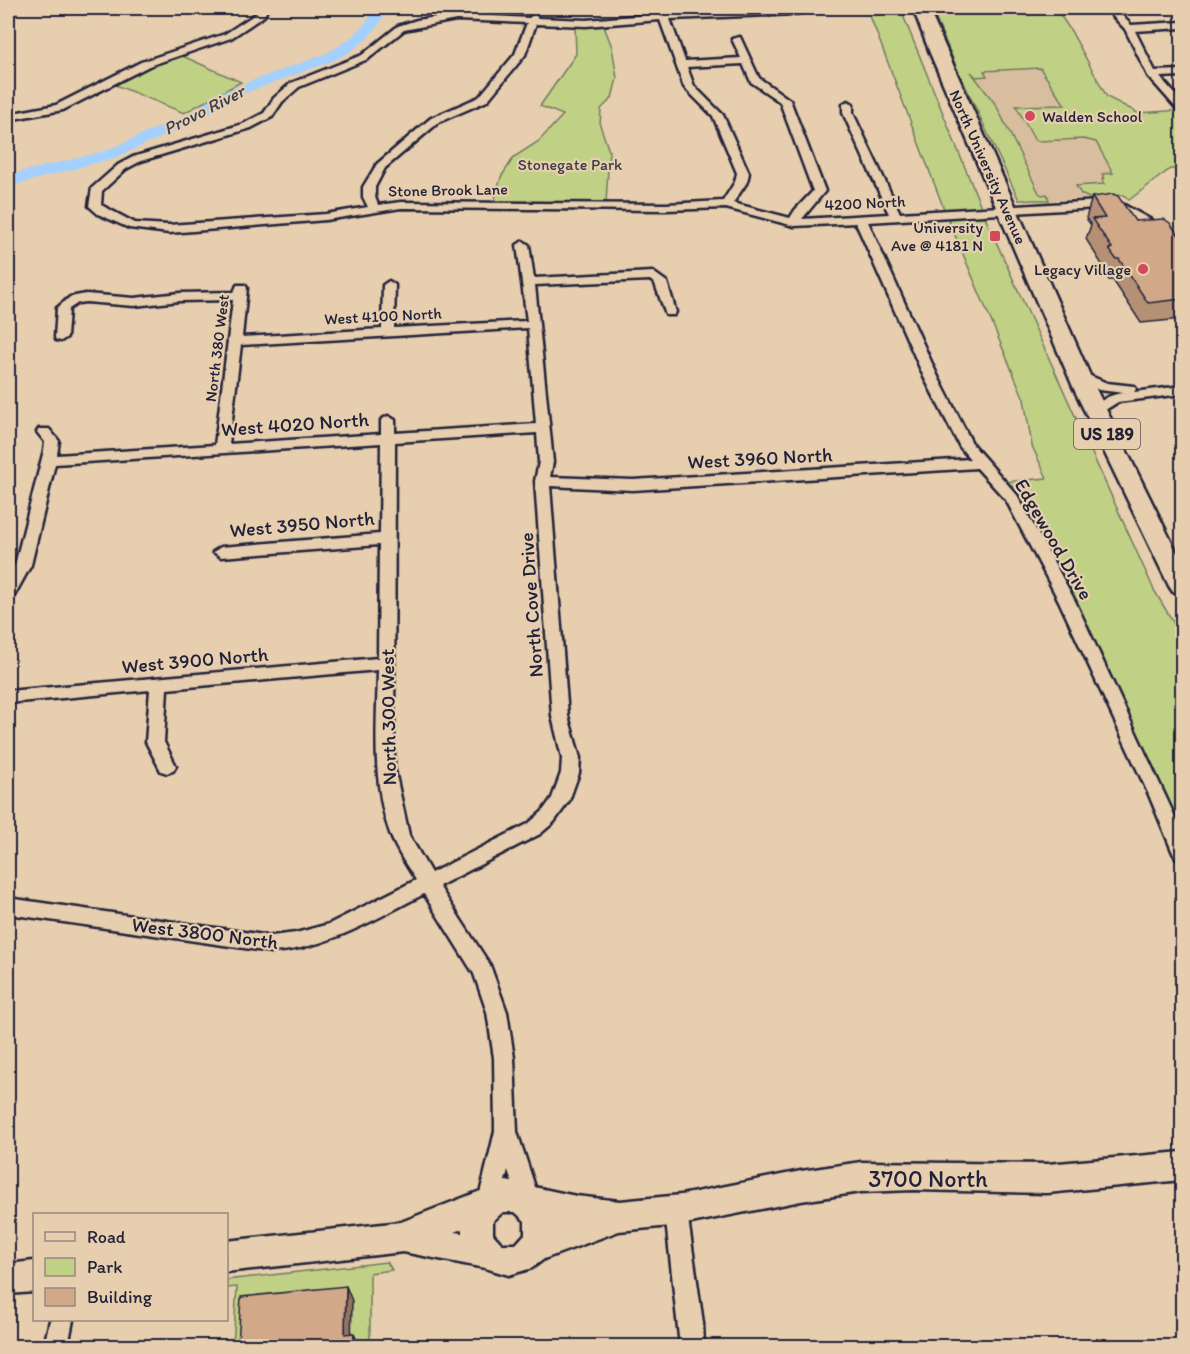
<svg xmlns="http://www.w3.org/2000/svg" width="1190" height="1354" font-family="Itim,sans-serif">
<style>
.built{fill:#d8bd9f}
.green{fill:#c0d186;stroke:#717a60;stroke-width:1.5}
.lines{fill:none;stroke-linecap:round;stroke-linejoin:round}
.river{fill:#a3d0fe;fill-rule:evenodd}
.minor-casing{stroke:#22223b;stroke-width:5}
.secondary-casing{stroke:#22223b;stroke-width:5}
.trunk-casing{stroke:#22223b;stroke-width:5}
.minor{fill:#e6ceae;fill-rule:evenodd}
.secondary{fill:#e6ceae;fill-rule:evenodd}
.trunk{fill:#e6ceae;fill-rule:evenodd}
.wall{fill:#b49075;stroke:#22223b;stroke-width:1.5}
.shaded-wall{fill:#92765f;stroke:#22223b;stroke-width:1.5}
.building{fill:#d1a888;stroke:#22223b;stroke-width:1.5}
.poi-dot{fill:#d1495b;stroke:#e6ceae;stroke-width:2}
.labels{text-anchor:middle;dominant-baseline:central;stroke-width:4.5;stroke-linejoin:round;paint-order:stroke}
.far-poi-label{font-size:16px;fill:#22223b;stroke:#e6ceae;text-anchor:end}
.far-park-label{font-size:16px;fill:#3a3c46;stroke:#e6ceae}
.far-street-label{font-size:16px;fill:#22223b;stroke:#e6ceae}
.far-water-label{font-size:18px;font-style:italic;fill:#353c58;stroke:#e6ceae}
.shield{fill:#e6ceae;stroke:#5d565e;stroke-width:1.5}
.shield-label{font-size:18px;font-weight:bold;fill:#22223b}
.street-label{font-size:20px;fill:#22223b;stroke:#e6ceae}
.near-street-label{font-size:24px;fill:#22223b;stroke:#e6ceae}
</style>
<rect width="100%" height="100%" fill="#e6ceae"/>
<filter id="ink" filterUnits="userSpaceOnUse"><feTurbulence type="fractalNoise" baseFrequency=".0167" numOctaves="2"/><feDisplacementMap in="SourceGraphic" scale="12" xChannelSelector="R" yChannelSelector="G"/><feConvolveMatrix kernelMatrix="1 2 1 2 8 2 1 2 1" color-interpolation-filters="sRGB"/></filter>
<g filter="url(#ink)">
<!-- built -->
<path class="built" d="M1017 32 1090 116 1124 196 1040 201 970 72Z"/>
<!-- green -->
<path class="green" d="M867 8H900L988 224 1154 590 1182 637V832L1112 677 1037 524 1003 482 1047 478 1032 446 1024 399 944 209Z
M931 8H1044L1058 12 1071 31 1107 97 1138 113 1182 110V169H1170L1129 200 1124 195 1089 198 1081 194 1076 186 1104 184 1102 179 1104 178 1102 174 1113 173 1096 142 1084 139 1038 141 1034 139 1016 106 1065 105 1040 68 984 71 987 76 976 77 971 72 996 105 1039 193 1042 195 1047 194 1049 200H1019L957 68Z
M603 24 612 47 617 78 612 98 601 109 600 125 609 151 606 203 494 202 501 177 514 157 539 141 563 115 540 106 576 54 575 25Z
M178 54 241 82 184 113 113 84Z
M387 1262 392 1270 370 1273V1346H233L237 1287 227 1288 226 1280Z"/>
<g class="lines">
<!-- river -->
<path class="river" d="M375 8H388C376 34 360 47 335 60L229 99 201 119 117 157 8 187V176L13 174 105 151 191 113 219 93 325 54C347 42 364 30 375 8Z"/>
<!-- minor casing -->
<g class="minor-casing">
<path id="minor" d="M9 8H18L8 18Z
M259 8H268L264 16 231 38 149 66 63 110 8 120V114L56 105 141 62 225 34 257 13Z
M657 8H665L668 13 813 8 797 14 670 19 685 61 741 58 732 39 740 37 759 78 790 100 825 191 802 219 889 214 843 113V104L848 101 853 104V113L900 213 1115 200 1182 237V245H1178L1113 207 868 222 938 377 973 445 1017 495 1075 601 1182 832V860L1176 858 1173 853 1149 795 1059 601 1006 500 977 468 633 490 550 486 568 716 580 758 579 773 569 801 554 822 540 834 439 886 490 965 507 1012 514 1058 517 1132 540 1202 537 1210 529 1213 521 1210 508 1170 496 1214 488 1217 480 1214 477 1206 495 1131 494 1058 487 1012 474 974 424 894C375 919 327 949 271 952L8 914V898L271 936 296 933 329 924 416 880C407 866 397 851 391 836 371 783 377 725 378 670L167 689 164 742 176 766 173 771 167 773 161 771 146 742 150 690 8 703V691L378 658 379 545 221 557 213 552 221 547 380 534 381 443 55 464 31 565 14 596 8 597V579L15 565 44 450 45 442 37 432 39 429H49L59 441 57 455 215 445 233 300 180 301 134 306 86 302 78 303 69 309 67 337 61 341 56 340 55 337 57 308 70 297 86 294 134 298 180 293 234 292 237 285H245L247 288 242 337 382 329 383 285 389 281 395 285 394 328 527 321 517 245 523 241 529 245 534 278 653 272 667 282 676 312 674 315H666L655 284 650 280 535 285 553 462 550 477 633 480 970 459 960 447 924 377 856 223 794 226 726 208 666 210 401 208 326 220 169 233 129 228 98 214 89 206 92 188 118 165 133 157 243 124 264 113 274 98 291 83 362 55 398 26 417 20 456 14 529 18 534 14 538 18 586 20 658 14ZM456 20 527 23 515 54 479 97 431 118 377 164 363 187V197L368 207 326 214 169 225 135 223 101 205 102 191 126 169 141 161 251 128 272 117 282 102 299 87 368 59 404 30ZM660 20 684 87 713 116 737 173 735 182 723 201 666 204 401 202 378 205 375 197V187L385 168 439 122 487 101 525 55 536 24 586 26ZM743 64 751 82 780 102 813 191 795 210 790 218 733 203 747 182 749 173 723 115 694 86 687 67ZM528 328 536 424 395 433V420L388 416 381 420V434L229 444 241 345ZM537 433 539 462 535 481 552 716 562 758 561 773 552 798 542 812 528 824 431 873 409 835 394 766 395 442Z
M1105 8H1115L1131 25 1182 22V28L1135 31 1155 71 1182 70V76L1160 77 1182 102V111L1178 110 1148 76 1125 29Z
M1081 372 1107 383 1134 386 1136 389 1134 392 1182 386V394L1118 402 1097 415 1092 414 1090 411C1100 400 1110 394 1124 393L1099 390 1076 379 1074 376Z
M676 1201 684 1204 687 1212 703 1323 704 1346H680L665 1212 668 1204Z
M50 1320H73L68 1346H44Z"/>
</g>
<!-- secondary casing -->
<g class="secondary-casing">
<path id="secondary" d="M1182 1152V1180L1047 1193 914 1190 861 1192 801 1201 681 1225 619 1231 544 1259 532 1268 509 1275 485 1268 403 1252 226 1272V1241L401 1222 506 1181 576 1196 620 1201 681 1195 801 1171 861 1162 1047 1164ZM503 1212H515L525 1221V1234L516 1244H502L493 1234V1221ZM462 1229V1233L454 1232Z
M34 1261V1292L8 1294V1264Z"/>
</g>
<!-- trunk casing -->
<g class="trunk-casing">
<path id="trunk" d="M913 8H928L1096 389 1182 563V595L1173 592 1169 586 1074 389 930 53Z"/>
</g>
<!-- minor -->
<use href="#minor" class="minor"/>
<!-- secondary -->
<use href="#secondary" class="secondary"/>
<!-- trunk -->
<use href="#trunk" class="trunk"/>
</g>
<!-- wall -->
<path class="wall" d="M1092 197 1135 221 1182 240V319L1141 323 1113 280H1109L1102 269 1103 266 1086 239 1091 225 1086 218Z"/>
<!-- shaded-wall -->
<path class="shaded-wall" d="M346 1286 352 1301 351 1347 345 1334Z
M354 1333 359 1347H353Z"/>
<!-- building -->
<path class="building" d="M1113 194 1118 196 1135 221 1164 219 1170 223 1182 240V299L1148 303 1119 259H1116L1109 249 1112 248 1092 219 1105 218 1092 197Z
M346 1286 345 1334 354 1333 353 1347H230L231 1345 238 1344 241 1297Z"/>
</g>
<!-- markers -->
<g class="poi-dot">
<circle cx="1030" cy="116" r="6"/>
<rect x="989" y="230" width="12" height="12" rx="3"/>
<circle cx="1143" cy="269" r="6"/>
</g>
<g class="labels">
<!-- far-poi labels -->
<g class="far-poi-label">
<text x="1042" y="116" text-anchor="start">Walden School</text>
<text x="983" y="227">University<tspan x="983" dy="18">Ave @ 4181 N</tspan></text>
<text x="1131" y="269">Legacy Village</text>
</g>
<!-- far-park labels -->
<g class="far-park-label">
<text x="570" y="164">Stonegate Park</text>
</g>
<!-- far-street labels -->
<g class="far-street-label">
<text transform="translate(988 167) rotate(66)">North University Avenue</text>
<text transform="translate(448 190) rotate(-1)">Stone Brook Lane</text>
<text transform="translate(865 203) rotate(-3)">4200 North</text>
<text transform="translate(383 316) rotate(-3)">West 4100 North</text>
<text transform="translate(217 348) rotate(-83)">North 380 West</text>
</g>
<!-- far-water labels -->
<g class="far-water-label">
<text transform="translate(204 110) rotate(-27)">Provo River</text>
</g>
<!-- shield labels -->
<rect class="shield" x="1074" y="419" width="66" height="30" rx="4.5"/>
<g class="shield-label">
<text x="1107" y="434">US 189</text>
</g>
<!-- street labels -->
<g class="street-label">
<text transform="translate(295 424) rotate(-4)">West 4020 North</text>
<text transform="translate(760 458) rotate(-3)">West 3960 North</text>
<text transform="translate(302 524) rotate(-5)">West 3950 North</text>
<text transform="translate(1054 539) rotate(60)">Edgewood Drive</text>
<text transform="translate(531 605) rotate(-94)">North Cove Drive</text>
<text transform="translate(195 660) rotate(-5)">West 3900 North</text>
<text transform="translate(388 717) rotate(-91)">North 300 West</text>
<text transform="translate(205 933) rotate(7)">West 3800 North</text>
</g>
<!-- near-street labels -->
<g class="near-street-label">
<text x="928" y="1178">3700 North</text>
</g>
</g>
<!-- margin -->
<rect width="1190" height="1354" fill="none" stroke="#e6ceae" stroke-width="30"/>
<rect x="15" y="15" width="1160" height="1324" fill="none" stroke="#22223b" stroke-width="2" filter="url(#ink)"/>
<!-- legend -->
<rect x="33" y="1213" width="195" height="108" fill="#e6ceae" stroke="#988980" stroke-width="1.5"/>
<rect x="45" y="1232" width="30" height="9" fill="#e6ceae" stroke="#988980" stroke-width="1.5"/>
<text x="87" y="1243" font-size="18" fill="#22223b">Road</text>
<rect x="45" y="1258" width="30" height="18" fill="#c0d186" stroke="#988980" stroke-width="1.5"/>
<text x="87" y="1273" font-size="18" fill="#22223b">Park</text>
<rect x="45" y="1288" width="30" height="18" fill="#d1a888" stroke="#988980" stroke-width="1.5"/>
<text x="87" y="1303" font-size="18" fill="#22223b">Building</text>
</svg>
